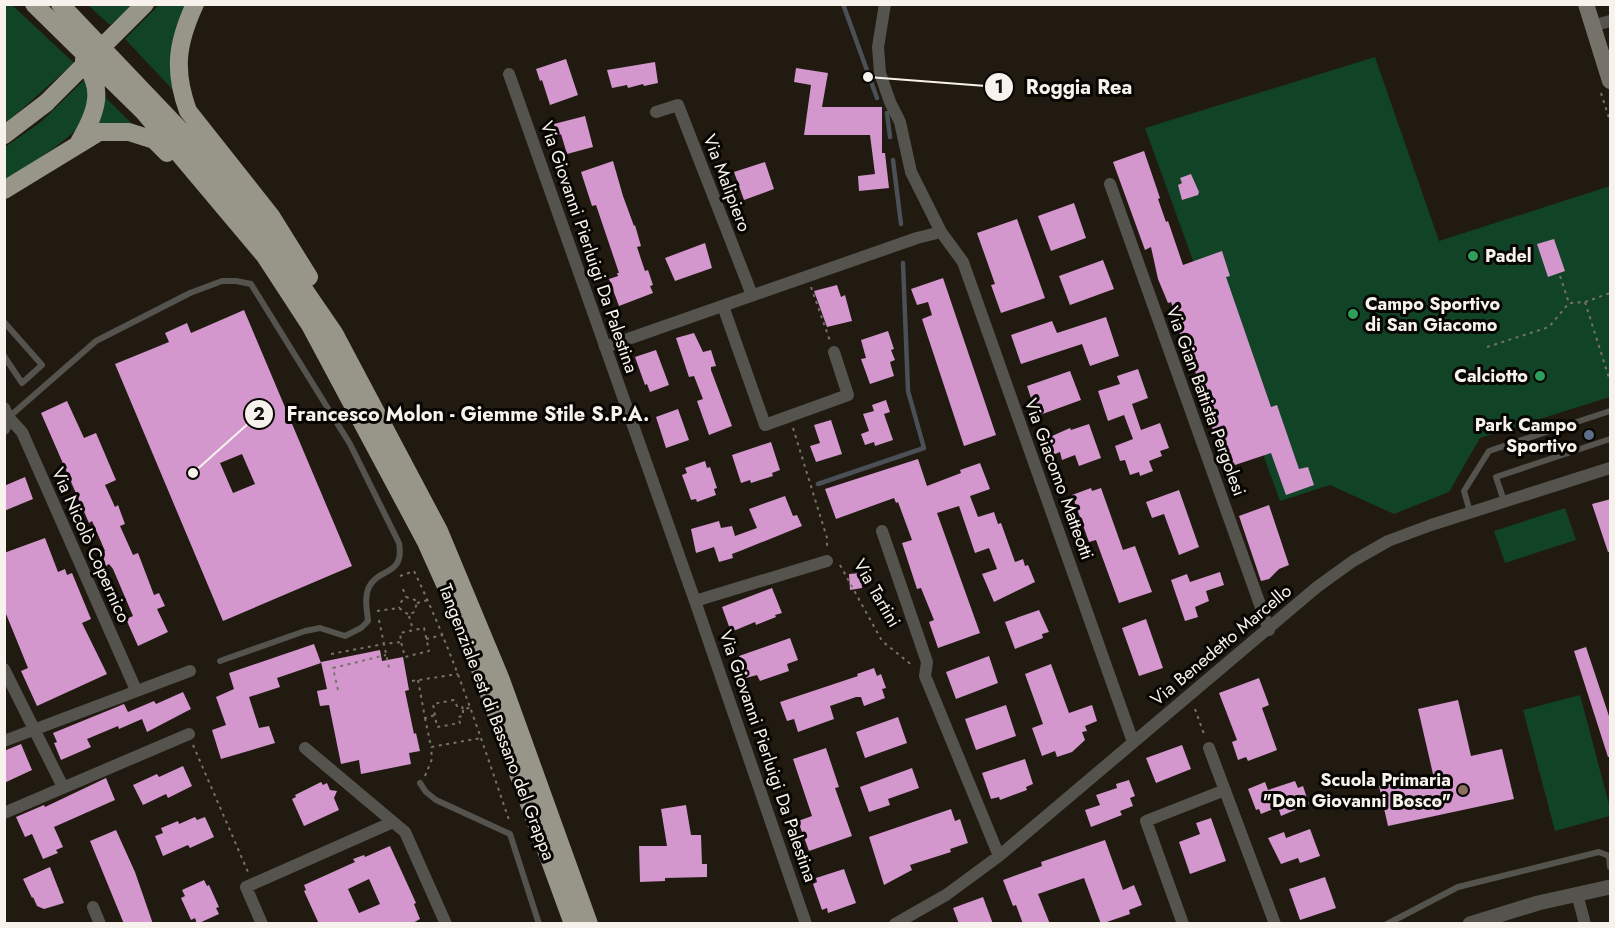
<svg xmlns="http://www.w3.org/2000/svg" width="1615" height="928" font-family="Jost,sans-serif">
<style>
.green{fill:#114326}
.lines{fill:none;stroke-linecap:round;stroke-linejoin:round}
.stream{stroke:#4a5056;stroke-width:4.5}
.building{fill:#d397ce;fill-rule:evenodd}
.path{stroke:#777269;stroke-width:2;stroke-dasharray:3 4.5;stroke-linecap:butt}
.service{stroke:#54534d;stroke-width:6}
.minor{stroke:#54534d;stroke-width:12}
.tertiary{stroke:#54534d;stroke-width:15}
.secondary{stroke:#747269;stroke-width:16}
.trunk{stroke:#989589;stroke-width:18}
.trunk-bridge{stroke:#989589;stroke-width:18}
.leisure-dot{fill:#2e9e5b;stroke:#080603;stroke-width:2}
.service-dot{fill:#5c6f8a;stroke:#080603;stroke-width:2}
.education-dot{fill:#8d6e63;stroke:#080603;stroke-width:2}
.labels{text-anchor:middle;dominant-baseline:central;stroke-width:6;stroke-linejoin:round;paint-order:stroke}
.street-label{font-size:18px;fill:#f7f3ec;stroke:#080603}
.poi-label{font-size:18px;font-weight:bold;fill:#f7f3ec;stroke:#080603;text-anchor:end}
.leader{fill:none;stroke:#f7f3ec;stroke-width:2}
.callout-dot{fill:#f7f3ec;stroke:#080603;stroke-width:2}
.mark-label{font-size:18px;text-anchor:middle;font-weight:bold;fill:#111}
.callout-label{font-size:20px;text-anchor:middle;font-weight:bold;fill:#f7f3ec;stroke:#080603;stroke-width:6;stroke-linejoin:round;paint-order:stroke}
</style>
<rect width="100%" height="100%" fill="#211a11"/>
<!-- green -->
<path class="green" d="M5 5H12L74 63 5 124Z
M88 5H134L110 25Z
M159 5H189L173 90 125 39Z
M1375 57 1439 241 1610 186V397L1480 438 1449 492 1394 514 1330 485 1280 501 1145 128Z
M84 80C89 91 92 105 86 117 77 136 24 169 5 179V147L41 122Z
M102 94 136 128H94Z
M1565 508 1576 540 1505 563 1494 531Z
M1580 695 1610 808V816L1555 831 1523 710Z"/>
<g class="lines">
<!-- stream -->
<path class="stream" d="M843 4 877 98
M887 113 890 137
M893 160 901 224
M818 484 924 448 908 391 903 263"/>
</g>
<!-- building -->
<path class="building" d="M566 59 578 95 550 105 542 80 540 81 536 69Z
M655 62 658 83 644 86 643 84 628 88 627 85 612 88 607 70Z
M796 68 828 73 822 107H882V153H885L889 188 859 191 858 176 875 174 870 135H804L811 85 794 82Z
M585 116 593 147 567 154 561 134 557 136 554 124Z
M1144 151 1160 198 1158 199 1166 222 1168 221 1183 265 1222 251 1230 276 1226 277 1271 407 1277 405 1299 469 1308 467 1314 485 1286 495 1271 453 1226 468 1194 375 1196 374 1179 332 1181 331 1171 302 1168 303 1158 279 1151 247 1145 250 1113 162Z
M613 161 623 196 634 226 635 225 641 246 637 247 645 271 648 270 653 285 650 286 653 293 619 306 609 279 618 276 617 273H619L596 205 592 206 581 172Z
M765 162 774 189 744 200 734 172Z
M1191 174 1199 192 1198 195 1182 200 1178 185 1182 183 1180 178Z
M1074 203 1086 238 1051 251 1038 216Z
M1017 219 1045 298 1001 313 991 285 995 284 977 233Z
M1554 239 1565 271 1548 277 1537 244Z
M705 243 712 268 675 281 665 258Z
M1103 260 1114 289 1070 305 1059 276Z
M943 278 996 435 964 446 922 319 932 315 928 302 917 305 911 289Z
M837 285 841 297 845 295 852 321 827 327 814 291Z
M244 310 352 566 223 621 115 364 169 342 165 333 187 323 191 333ZM242 454 255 484 233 493 220 463Z
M1106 317 1119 356 1090 366 1082 344 1021 364 1011 335 1052 321 1057 333Z
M888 331 894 349 891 350 895 360 890 362 894 376 870 384 861 359 866 358 861 340Z
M694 333 703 352 711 350 716 366 711 367V370L732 426 709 435 697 401 703 399 694 376 689 377 676 338Z
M656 350 669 385 650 392 647 384 645 385 635 357Z
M1138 369 1148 398 1132 404 1141 430 1160 423 1169 448 1160 451 1162 456 1149 461 1153 471 1140 476 1139 472 1130 475 1125 460 1120 461 1115 446 1133 439 1124 415 1108 421 1098 391 1120 384 1117 376Z
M1070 371 1081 400 1037 416 1027 386Z
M886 400 890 412 884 414 893 440 875 446 874 442 865 445 861 434 869 431 863 414 874 411 872 405Z
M67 401 84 438 96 433 116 480 105 485 115 507 118 505 125 524 120 526 133 555 138 553 154 595 159 593 165 606 157 609 168 632 138 646 126 619 133 616 113 569 109 564 106 566 102 553 105 551 92 521 89 523 41 413Z
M678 409 689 440 666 448 656 417Z
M831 420 842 454 816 462 810 446 820 443 814 425Z
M1089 424 1101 458 1079 466 1075 455 1062 460 1060 452 1048 457 1043 440 1070 428 1071 430Z
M771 442 780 470 772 473 773 476 751 483 750 480 741 483 732 455Z
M918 459 927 486 961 473 960 470 980 463 990 489 970 496 978 517 994 512 998 524 1001 523 1015 562 1023 559 1025 566 1028 565 1035 582 994 602 982 574 997 569 989 548 975 553 959 506 937 513 980 633 938 648 929 622 934 620 921 588 917 589 902 543 912 540 898 502 896 503 894 498 836 519 825 489Z
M705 461 707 468 710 467 717 488 714 489 716 495 697 502 696 499 691 500 682 475 687 473 685 468Z
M25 477 33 499 4 511V486Z
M1091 488 1092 491 1101 488 1123 550 1135 546 1152 592 1119 603 1096 540 1089 542 1072 495Z
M1179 490 1199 547 1179 555 1164 514 1152 518 1146 502Z
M785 496 793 516 797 515 802 526 740 551 732 554 733 558 719 562 714 547 696 553 691 529 719 521 721 528 732 526 735 536 757 528 749 509Z
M1611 499V552H1608L1592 504Z
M1269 505 1289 565 1279 569 1269 579 1261 581 1239 516Z
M45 538 58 572 65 569 67 575 72 573 91 619 82 623 107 674 37 706 21 671 28 668 4 609V553Z
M1220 572 1224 585 1206 591 1209 601 1195 607 1198 617 1185 621 1171 580 1187 574 1190 582Z
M861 573 862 588 850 590 849 574Z
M772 588 782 613 775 615 776 617 756 625 755 622 731 632 722 607Z
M1039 610 1049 632 1042 634 1043 638 1015 649 1005 622Z
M1146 619 1163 668 1139 676 1122 628Z
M790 638 798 660 787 664 789 671 760 681 757 675 746 678 739 656Z
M314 644 321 663 277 678 280 687 249 697 259 728 269 726 275 743 221 759 212 730 226 725 216 697 234 689 229 673Z
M1586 647 1611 722V757H1608L1574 651Z
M380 650 382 661 403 657 409 690 405 691 414 734 416 733 420 751 409 753 411 764 361 774 359 760 341 764 329 705 320 706 317 691 327 689 321 662Z
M989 656 998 683 956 699 946 672Z
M1051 664 1069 713 1092 705 1097 721 1085 726 1087 731 1082 732 1085 740 1072 752 1057 757 1055 751 1042 756 1032 728 1043 724 1025 674Z
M874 668 877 676 881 674 886 688 882 689 885 698 864 706 861 697H856L830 706 834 719 798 732 794 719 787 721 780 702 858 676 857 674Z
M1259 678 1269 705 1262 708 1277 750 1248 761 1246 757 1238 760 1232 742 1237 740 1219 693Z
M183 692 191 709 147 732 142 719 119 729 118 726 87 739 91 747 61 760 54 743 57 742 53 733 124 704 128 712 154 701 156 704Z
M1458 700 1471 756 1502 749 1514 799 1388 826 1379 786 1433 774 1418 709Z
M1006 705 1016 736 976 750 965 719Z
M898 717 907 743 865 758 856 732Z
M21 744 32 770 4 783V751Z
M1182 745 1191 769 1156 783 1146 758Z
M826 748 839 787 835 788 852 836 809 851 798 821 812 816 793 759Z
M1025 759 1033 784 1026 787 1027 790 1000 800 999 797 991 799 982 773Z
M183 766 192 786 168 798 166 794 143 805 133 785 157 774 159 777Z
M912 768 919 788 888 799 890 805 869 812 860 787Z
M106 778 115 800 54 827 63 847 56 850 58 853 43 859 32 834 25 837 16 817 44 805 45 807Z
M1129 780 1135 796 1130 798 1133 806 1120 811 1122 815 1091 827 1085 810 1100 805 1096 795 1117 788 1116 784Z
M1295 781 1298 788 1303 786 1309 804 1281 816 1278 807 1261 814 1259 809 1256 810 1248 789 1265 782 1268 790Z
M321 782 323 785 327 783 330 790 337 791 334 798 339 810 304 826 292 799 296 797 295 795Z
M686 805 691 835H701L702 864H707V877L665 878V881L640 882 639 846H667L661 809Z
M951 809 955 821 960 819 968 843 950 849 951 852 910 865 912 870 884 885 869 837Z
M195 817 197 820 205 817 214 837 190 848 188 845 163 856 155 836 163 833 161 828 178 821 179 824Z
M1211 818 1226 861 1190 874 1179 842 1200 834 1196 823Z
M1310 829 1320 856 1300 863 1298 858 1281 864 1268 838 1284 832 1286 838Z
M116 830 135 872 153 924H124L90 841Z
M1105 840 1123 890 1134 885 1142 905 1129 910 1130 914 1101 924 1084 878 1038 894 1050 924H1023L1016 905 1013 906 1003 880 1042 866 1041 862Z
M390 846 416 903 414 904 420 919 411 924H319L304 891 306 890 304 885 355 862 353 859 364 855 365 857ZM369 879 380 904 359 913 348 889Z
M50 867 64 903 44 909 37 906 33 897 32 898 23 879Z
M844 869 856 903 828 913 827 908 822 910 813 884 817 882 816 878Z
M1325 877 1336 908 1300 920 1289 889Z
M204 880 207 886 209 885 219 907 216 908 219 914 197 924 195 918 191 920 181 898 185 896 182 890Z
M983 897 993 924H959L953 908Z"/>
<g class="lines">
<!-- path -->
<path class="path" d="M1601 93 1610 121
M1560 276 1569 303
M811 287 830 341
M1585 302 1610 293
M1487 347 1549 327 1569 303 1585 302 1610 381
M793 428 827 538V549
M840 565 882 641 913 666
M400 576 414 571C453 652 481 738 510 823
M403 589 406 597
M417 603 428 600
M377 611 399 608 409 615 414 612 417 603 415 600 406 597 401 602 399 608
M409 616 413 630
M379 620 384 644 401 642 400 633 424 628 429 651 405 657 401 642
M426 639 443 635
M331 654 384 644 389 668
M418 680 425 718 435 715
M412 681 458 674
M338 690 333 668 386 655
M1195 709 1205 737
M463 710V716L458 717 460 723 437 727 433 704 454 700 457 706H462L463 710 471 707
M425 718 431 747 481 738
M193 745 248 872
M425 776 432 759 431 747"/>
<!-- service -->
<path class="service" d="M4 322 42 365 22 383 4 356
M9 417 96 341 190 293 222 281H236L251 284 350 444 399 543C405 576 378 568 369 587 364 597 367 610 368 621L361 628 345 636 320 628 305 631 220 661
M1504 501 1496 477 1610 439
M1470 512 1464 491 1489 451 1610 411
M420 783 426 792 436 800 510 834 539 924
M1387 924 1458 887 1599 852 1609 856 1610 867"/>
<!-- minor -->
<path class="minor" d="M885 4 878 47 880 73 890 102 900 122 911 172 941 232 963 262 1133 742
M1592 26 1610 21
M509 74 695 601 806 924
M656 112 678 105 752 295
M1110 184 1269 630
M723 306 765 425 848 395 834 352
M605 347 917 238 941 232
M4 408 9 418 4 429
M9 418 22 432 136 690
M882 531 927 662 925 676 999 856
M695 601 827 561
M4 669 63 787
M4 741 190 671
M305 748 405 832 446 924
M1209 748 1275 924
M4 813 189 734
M1577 894 1585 924
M93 907 100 924
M262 924 246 887 393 822
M895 924 946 895 999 856 1317 587 1353 561 1388 541 1431 525 1610 468
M1183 924 1146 821 1225 790"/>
<!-- tertiary -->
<path class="tertiary" d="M1470 924 1538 903 1610 887"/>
<!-- secondary -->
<path class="secondary" d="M1586 4 1610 81"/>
<!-- trunk -->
<path class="trunk" d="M34 4 143 111 265 256 310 325 426 542 466 631 573 924
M60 4 182 132 248 214 297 279 334 333 439 531 501 680 589 924
M195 4C177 43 173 70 188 111L271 216 309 277
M4 135 46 103
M78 144C88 127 102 102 94 81 92 74 87 67 84 60
M4 190 99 132H129L154 140 167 153"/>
<!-- trunk-bridge -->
<path class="trunk-bridge" d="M46 103 145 4"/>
</g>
<!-- markers -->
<g class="leisure-dot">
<circle cx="1473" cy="256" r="6"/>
<circle cx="1353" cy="314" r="6"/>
<circle cx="1540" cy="376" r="6"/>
</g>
<circle class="service-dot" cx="1589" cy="435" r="6"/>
<circle class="education-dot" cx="1463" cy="790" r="6"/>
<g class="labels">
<!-- street labels -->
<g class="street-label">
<text transform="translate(727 183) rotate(69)">Via Malipiero</text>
<text transform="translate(589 247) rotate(71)">Via Giovanni Pierluigi Da Palestina</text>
<text transform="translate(1206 401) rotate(70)">Via Gian Battista Pergolesi</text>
<text transform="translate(1059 479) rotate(70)">Via Giacomo Matteotti</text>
<text transform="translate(91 545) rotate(66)">Via Nicolò Copernico</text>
<text transform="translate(877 593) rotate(60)">Via Tartini</text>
<text transform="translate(1221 645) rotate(-40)">Via Benedetto Marcello</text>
<text transform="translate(497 722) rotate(69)">Tangenziale est di Bassano del Grappa</text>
<text transform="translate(768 756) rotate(71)">Via Giovanni Pierluigi Da Palestina</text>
</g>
<!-- poi labels -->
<g class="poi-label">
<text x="1485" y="256" text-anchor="start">Padel</text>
<text x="1365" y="304" text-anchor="start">Campo Sportivo<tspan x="1365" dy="21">di San Giacomo</tspan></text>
<text x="1528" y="376">Calciotto</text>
<text x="1577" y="425">Park Campo<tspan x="1577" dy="21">Sportivo</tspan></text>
<text x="1451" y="780">Scuola Primaria<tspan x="1451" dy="21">"Don Giovanni Bosco"</tspan></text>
</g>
</g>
<!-- callouts -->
<path class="leader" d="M868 77L999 87M193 473L259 414"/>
<g class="callout-dot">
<circle cx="868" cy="77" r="6"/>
<circle cx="193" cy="473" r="6"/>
<circle cx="999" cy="87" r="15"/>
<circle cx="259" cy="414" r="15"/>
</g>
<g class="mark-label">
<text x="999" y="93">1</text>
<text x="259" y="420">2</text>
</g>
<g class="callout-label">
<text x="1079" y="94">Roggia Rea</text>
<text x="468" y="421">Francesco Molon - Giemme Stile S.P.A.</text>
</g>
<!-- border -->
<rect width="1615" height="928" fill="none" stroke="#f7f3ec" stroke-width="12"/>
</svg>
